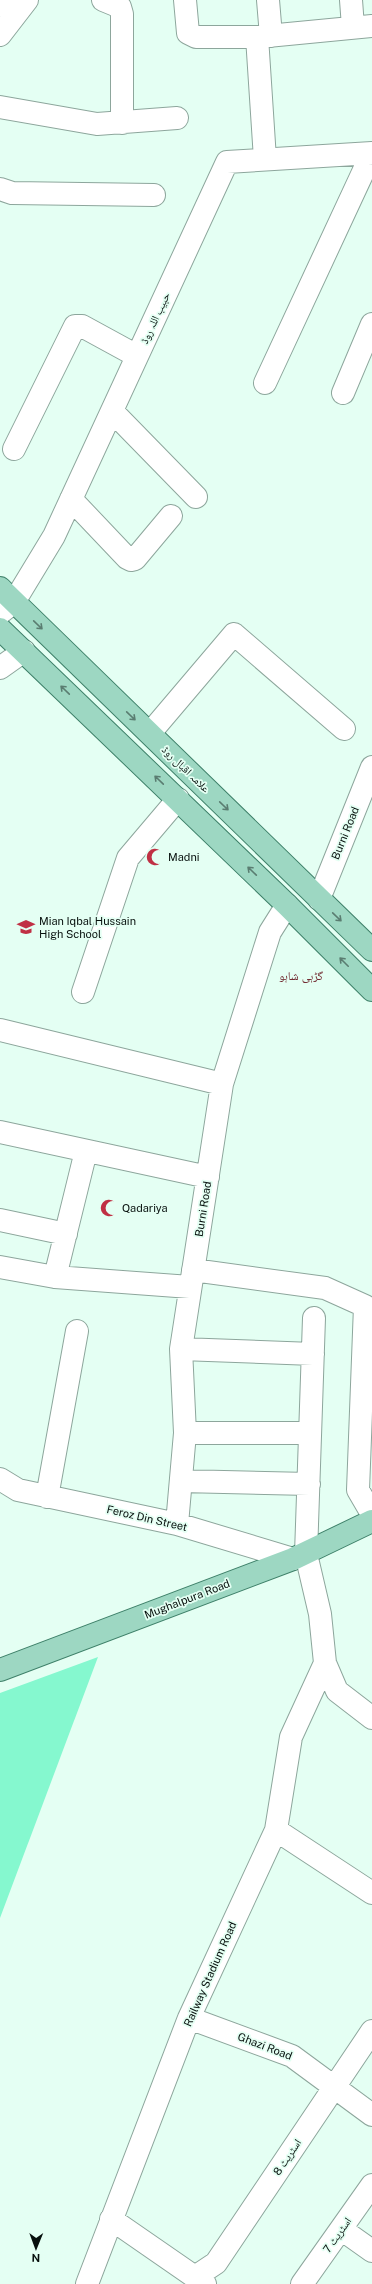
<svg xmlns="http://www.w3.org/2000/svg" width="372" height="2284" font-family="'Public Sans','Noto Naskh Arabic',sans-serif">
<style>
.green{fill:#85f8cf}
.lines{fill:none;stroke-linecap:round;stroke-linejoin:round}
.minor-casing{stroke:#8da69c;stroke-width:24}
.major-casing{stroke:#3e8069;stroke-width:24}
.minor{stroke:#fff;stroke-width:22}
.major{stroke:#9dd7c2;stroke-width:22}
.oneway{stroke:#5a7d71}
.labels{text-anchor:middle;dominant-baseline:central;stroke-width:3.5;stroke-linejoin:round;paint-order:stroke}
.street-label{font-size:11px;fill:#07100d;stroke:#e4fff3}
.poi-label{font-size:11px;fill:#07100d;stroke:#e4fff3;text-anchor:start}
.neighbourhood-label{font-size:12px;fill:#722b31;stroke:#e4fff3}
</style>
<rect width="100%" height="100%" fill="#e4fff3"/>
<!-- green -->
<path class="green" d="M98 1657 0 1918V1693Z"/>
<g class="lines">
<!-- minor casing -->
<g class="minor-casing">
<path id="minor" d="M103 0 120 7 122 14V123
M185 0 188 33 196 37H257L372 26
M268 0 271 36
M351 0 353 27
M0 2 15 15
M0 35 27 0
M257 37 265 159
M0 107 97 124 177 118
M0 189 12 193 154 195
M265 383 372 153
M343 393 372 324
M112 411 196 497
M14 449 75 326H82L137 356
M71 499 127 558 131 560 135 559 171 516
M0 613 14 602 54 536 227 162 372 153
M0 668 24 651
M150 733 234 634 344 729
M319 899 372 767
M83 992 128 858 178 799
M0 1030 222 1084
M0 1132 208 1177
M0 1220 66 1234
M0 1267 55 1277 190 1287
M193 1270 325 1288 365 1306 358 1490 372 1514
M55 1277 86 1151
M314 1318 306 1554 320 1614 325 1663 337 1691 372 1718
M181 1349 313 1354
M185 1433H310
M0 1479 18 1490 177 1524 293 1559
M181 1481 309 1484
M47 1497 77 1331
M177 1524 185 1433 181 1349 222 1084 270 932 287 905
M276 1830 372 1893
M189 2018 292 2056 372 2115
M111 2219 205 2284
M341 2229 372 2251
M195 2277 216 2263 372 2031
M87 2284 189 2018 276 1830 291 1737 325 1663
M302 2284 372 2185"/>
</g>
<!-- major casing -->
<g class="major-casing">
<path id="major" d="M0 588 372 950
M0 629 287 905 372 990
M0 1670 293 1559 372 1521"/>
</g>
<!-- minor -->
<use href="#minor" class="minor"/>
<!-- major -->
<use href="#major" class="major"/>
</g>
<!-- one-way arrows -->
<defs><path id="oneway-shaft" d="M-6 0H5M1.5-3L5.5 0L1.5 3" fill="none" stroke-width="1.6" stroke-linecap="round" stroke-linejoin="round"/></defs>
<g class="oneway">
<use href="#oneway-shaft" transform="translate(38 625) rotate(44)"/>
<use href="#oneway-shaft" transform="translate(65 690) rotate(-136)"/>
<use href="#oneway-shaft" transform="translate(131 716) rotate(44)"/>
<use href="#oneway-shaft" transform="translate(159 780) rotate(-136)"/>
<use href="#oneway-shaft" transform="translate(224 806) rotate(44)"/>
<use href="#oneway-shaft" transform="translate(252 871) rotate(-136)"/>
<use href="#oneway-shaft" transform="translate(337 917) rotate(44)"/>
<use href="#oneway-shaft" transform="translate(344 962) rotate(-135)"/>
</g>
<!-- icons -->
<defs>
<g id="mosque-bare" transform="scale(1.38)"><path d="M3.5-4.9A6 6 0 1 0 3.5 4.9A5 5 0 1 1 3.5-4.9Z" fill="#c03044" stroke="#e4fff3" stroke-width="2.5" paint-order="stroke"/></g>
<g id="school-bare" transform="scale(1.38)"><path d="M0-5L7-2L0 1L-7-2ZM-4 1L0 2.5L4 1V4Q0 6-4 4Z" fill="#c03044" stroke="#e4fff3" stroke-width="2.5" paint-order="stroke"/></g>
</defs>
<g fill-rule="evenodd">
<use href="#mosque-bare" x="155" y="857"/>
<use href="#school-bare" x="26" y="927"/>
<use href="#mosque-bare" x="109" y="1208"/>
</g>
<g class="labels">
<!-- street labels -->
<g class="street-label">
<text transform="translate(155 318) rotate(-65)">حبیب اللہ روڈ</text>
<text transform="translate(186 769) rotate(44)">علامہ اقبال روڈ</text>
<text transform="translate(345 833) rotate(-68)">Burni Road</text>
<text transform="translate(203 1209) rotate(-81)">Burni Road</text>
<text transform="translate(147 1518) rotate(13)">Feroz Din Street</text>
<text transform="translate(187 1599) rotate(-21)">Mughalpura Road</text>
<text transform="translate(210 1974) rotate(-66)">Railway Stadium Road</text>
<text transform="translate(265 2046) rotate(21)">Ghazi Road</text>
<text transform="translate(287 2157) rotate(-56)">اسٹریٹ 8</text>
<text transform="translate(337 2235) rotate(-55)">اسٹریٹ 7</text>
</g>
<!-- poi labels -->
<g class="poi-label">
<text x="168" y="857">Madni</text>
<text x="39" y="921">Mian Iqbal Hussain<tspan x="39" dy="13">High School</tspan></text>
<text x="122" y="1208">Qadariya</text>
</g>
<!-- neighbourhood labels -->
<g class="neighbourhood-label">
<text x="301" y="976">گڑہی شاہو</text>
</g>
</g>
<!-- north arrow -->
<g transform="translate(36 2248) rotate(181)" stroke="#e4fff3" stroke-width="3" paint-order="stroke">
<path d="M0-3L7 15L0 10L-7 15Z" fill="#07100d"/>
<text y="-6" font-size="11" font-weight="bold" text-anchor="middle" fill="#07100d">N</text>
</g>
</svg>
